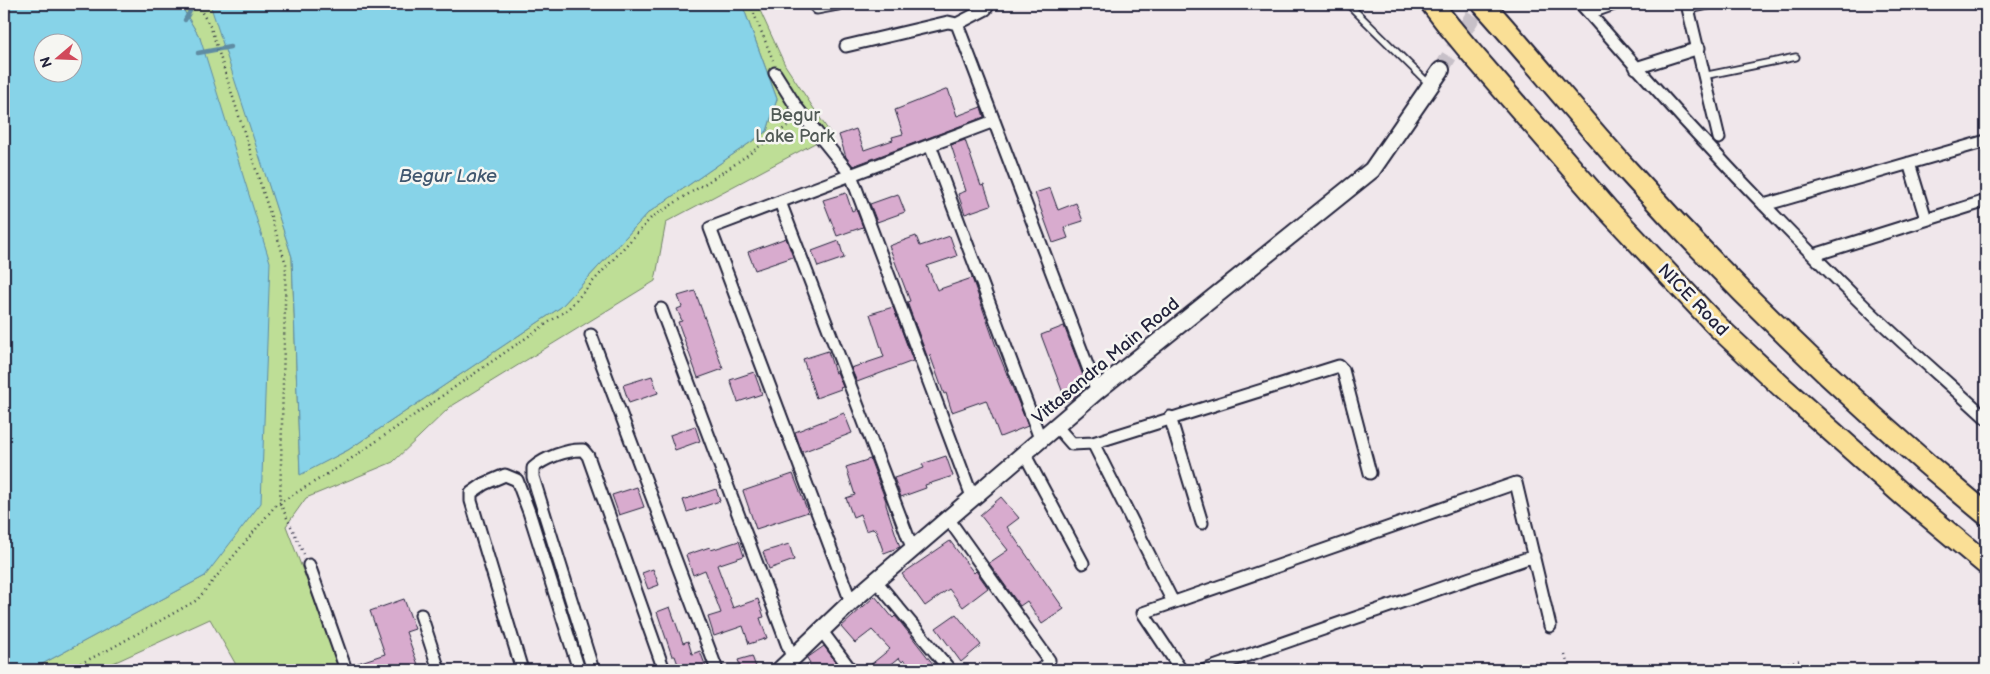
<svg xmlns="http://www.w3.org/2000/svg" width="1990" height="674" font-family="'Balsamiq Sans',sans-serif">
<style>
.green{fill:#bede96;stroke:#708068}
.water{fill:#87d3e8;stroke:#5f8ca3;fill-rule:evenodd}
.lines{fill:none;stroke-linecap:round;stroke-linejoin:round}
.stream{stroke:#5f8ca3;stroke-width:4.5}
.building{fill:#d8abce;stroke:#22223b}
.secondary-tunnel{stroke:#c7c0c8;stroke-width:16;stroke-dasharray:16 8;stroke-linecap:butt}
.lane-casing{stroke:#22223b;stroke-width:9}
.street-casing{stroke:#22223b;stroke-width:15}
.secondary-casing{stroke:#22223b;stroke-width:20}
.highway-casing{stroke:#22223b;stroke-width:25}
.path{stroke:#22223b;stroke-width:2.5;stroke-dasharray:1 4;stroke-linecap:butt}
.lane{stroke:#f6f6f2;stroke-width:5.5}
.street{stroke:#f6f6f2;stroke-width:11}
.secondary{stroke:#f6f6f2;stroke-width:16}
.highway{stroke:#fadf96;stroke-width:21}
.highway-bridge-casing{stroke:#22223b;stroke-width:25;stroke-linecap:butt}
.highway-bridge{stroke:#fadf96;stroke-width:21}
.labels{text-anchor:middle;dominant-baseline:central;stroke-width:5;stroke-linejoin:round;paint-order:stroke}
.park-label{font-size:18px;fill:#515a56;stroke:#f6f6f2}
.street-label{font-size:18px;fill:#22223b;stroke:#f6f6f2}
.water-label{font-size:19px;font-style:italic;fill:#40576f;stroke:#f6f6f2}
</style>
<rect width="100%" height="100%" fill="#f0e7eb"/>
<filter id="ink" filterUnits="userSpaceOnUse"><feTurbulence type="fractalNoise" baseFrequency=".02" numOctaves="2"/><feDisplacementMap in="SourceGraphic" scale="10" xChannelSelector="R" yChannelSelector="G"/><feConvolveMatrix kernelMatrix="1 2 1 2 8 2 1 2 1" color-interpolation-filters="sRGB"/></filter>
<g filter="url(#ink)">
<!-- green -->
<path class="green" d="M180 4H210L213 9 292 257 300 474 348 450 561 307 648 213 767 131 777 99 742 4H757L785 65 830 133 815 143 666 222 655 281 450 407 393 462 306 498 286 526 341 670H239L210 619 98 670H31L205 576 200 38Z"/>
<!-- water -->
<path class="water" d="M4 4H180L200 38 270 262 261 503 205 576 31 670H4ZM42 42H72V72H42Z
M210 4H742L777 99 767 131 648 213 561 307 348 450 300 475 292 257Z"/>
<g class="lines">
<!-- stream -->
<path class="stream" d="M185 20 194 4
M198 53 230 47"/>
</g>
<!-- building -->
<path class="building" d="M948 89 957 116 981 107 984 117 853 166 846 157 839 135 856 129 864 150 893 140 892 137 903 134 895 110Z
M965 140 981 186 984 185 991 205 965 214 958 194 966 191 951 145Z
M1050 188 1058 210 1076 203 1083 221 1064 227 1068 238 1053 243 1035 193Z
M846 193 852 211 856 209 863 227 837 236 823 200Z
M898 194 905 212 877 222 870 204Z
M916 236 920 246 950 236 957 256 927 266 937 290 972 278 998 352 1028 426 1000 437 986 400 952 412 946 393 944 394 930 355 927 356 907 302 910 301 889 246Z
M786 238 793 257 755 270 748 252Z
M839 241 844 258 818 267 812 251Z
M695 291 723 369 698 378 678 322 682 321 677 309 682 307 678 296Z
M893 307 913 361 857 382 851 368 884 357 870 314Z
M1064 326 1087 386 1072 399 1066 401 1041 335Z
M828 351 835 373 837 372 843 387 840 388 841 389 816 398 803 359Z
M754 372 762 394 738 402 730 380Z
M652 376 658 393 629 403 623 385Z
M844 413 852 433 802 452 795 432Z
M695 426 700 441 675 450 670 435Z
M946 456 953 476 925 485 926 488 901 497 894 478 924 468 922 464Z
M870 459 886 501V505L900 547 884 553 875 528 866 531 860 514 853 517 846 498 855 495 846 467Z
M793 474 808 512 756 529 743 491Z
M637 487 644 507 619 515 612 495Z
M716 489 720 501 687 512 683 500Z
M1001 497 1019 518 1007 527 1064 609 1042 624 1027 601 1020 606 989 563 1008 550 980 515Z
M739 541 744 556 717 565 733 608 758 599 764 617 760 618 767 638 749 644 743 626 714 636 708 617 721 613 705 570 693 575 686 555 710 547 711 550Z
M950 541 974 573 976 571 988 588 963 607 949 589 925 606 902 574Z
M789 544 794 560 769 569 763 552Z
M653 569 659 585 648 589 642 573Z
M875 596 893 618 895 616 901 623 933 664 925 670H912L904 660 902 662 899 658 884 670H864L890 649 872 630 855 643 841 627Z
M404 599 415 629 406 632 420 670H353L352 665 385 654 370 611Z
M670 607 683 643 688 641 692 654 700 651 707 670H680L675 656H672L657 612Z
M956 614 981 645 961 662 936 628Z
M824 646 842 670H800L810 663 807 658Z
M752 656 757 670H742L738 660Z"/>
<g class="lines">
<!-- secondary-tunnel -->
<path class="secondary-tunnel" d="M1441 70 1480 4"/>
<!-- lane casing -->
<g class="lane-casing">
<path id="lane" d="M1348 4 1429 84
M1689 10 1717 4
M1703 76 1796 57"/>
</g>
<!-- street casing -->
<g class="street-casing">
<path id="street" d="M1581 4C1671 108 1765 209 1863 305 1903 344 1945 380 1986 418
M1687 4 1719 138
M817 8 838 4
M1589 13 1614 4
M957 24 986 9 989 4
M846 46 948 22 957 24 1097 391
M1636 68 1699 48
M775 73 797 108 851 175 973 499
M930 145 1041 441
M1909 163 1926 219
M780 202 913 550
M1764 205 1986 141
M1814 255 1986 201
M661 309 792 657
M591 335 717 670
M1170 417 1202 523
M1057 427 1072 444 1093 443 1339 366 1343 370 1370 473
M1093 443 1173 602
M1025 455 1083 563
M949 520 1049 660 1048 664 1040 670
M309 565 346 670
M876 581 950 670
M851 602 710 228 994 121
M421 615 439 670
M821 630 851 670
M522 670 471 501V493L484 484 505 475 517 480 529 512 579 670
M593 670 533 477V468C544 458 568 449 583 450L588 456 664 670
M1181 670 1143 613 1516 483 1550 626
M1205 670 1534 556"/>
</g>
<!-- secondary casing -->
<g class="secondary-casing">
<path id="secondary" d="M780 670 851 602 1097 391 1372 170 1441 70"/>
</g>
<!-- highway casing -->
<g class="highway-casing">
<path id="highway" d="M1432 4 1449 26
M1483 4C1533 59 1579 117 1629 172 1739 294 1860 410 1986 514
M1468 49 1607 209 1717 326 1782 387 1903 495 1986 564"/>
</g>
<!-- path -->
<path class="path" d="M197 4 211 28 286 264 280 503 304 554
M750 4 773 60
M1565 655 1569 670
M67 670 110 649 197 600 276 505 339 467 568 309 651 218 731 167 793 122
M1754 670 1801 660"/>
<!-- lane -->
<use href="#lane" class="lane"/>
<!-- street -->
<use href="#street" class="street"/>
<!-- secondary -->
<use href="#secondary" class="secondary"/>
<!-- highway -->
<use href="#highway" class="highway"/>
<!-- highway-bridge casing -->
<g class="highway-bridge-casing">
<path id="highway-bridge" d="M1449 26 1468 49"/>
</g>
<!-- highway-bridge -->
<use href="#highway-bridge" class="highway-bridge"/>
</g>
</g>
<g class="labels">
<!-- park labels -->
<g class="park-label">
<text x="795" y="115">Begur<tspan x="795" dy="21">Lake Park</tspan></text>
</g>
<!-- street labels -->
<g class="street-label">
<text transform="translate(1693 300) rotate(46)">NICE Road</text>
<text transform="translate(1106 361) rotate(-40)">Vittasandra Main Road</text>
</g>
<!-- water labels -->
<g class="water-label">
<text x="448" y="176">Begur Lake</text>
</g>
</g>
<!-- margin -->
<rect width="1990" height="674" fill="none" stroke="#f6f6f2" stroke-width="20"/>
<rect x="10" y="10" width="1970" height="654" fill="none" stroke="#22223b" stroke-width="2" filter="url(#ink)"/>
<!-- north arrow -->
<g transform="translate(58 58) rotate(251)"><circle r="24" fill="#f6f6f2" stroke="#a1a1a9"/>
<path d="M0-4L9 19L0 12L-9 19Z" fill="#d1495b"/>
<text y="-8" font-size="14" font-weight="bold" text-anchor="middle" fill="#22223b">N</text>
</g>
</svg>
